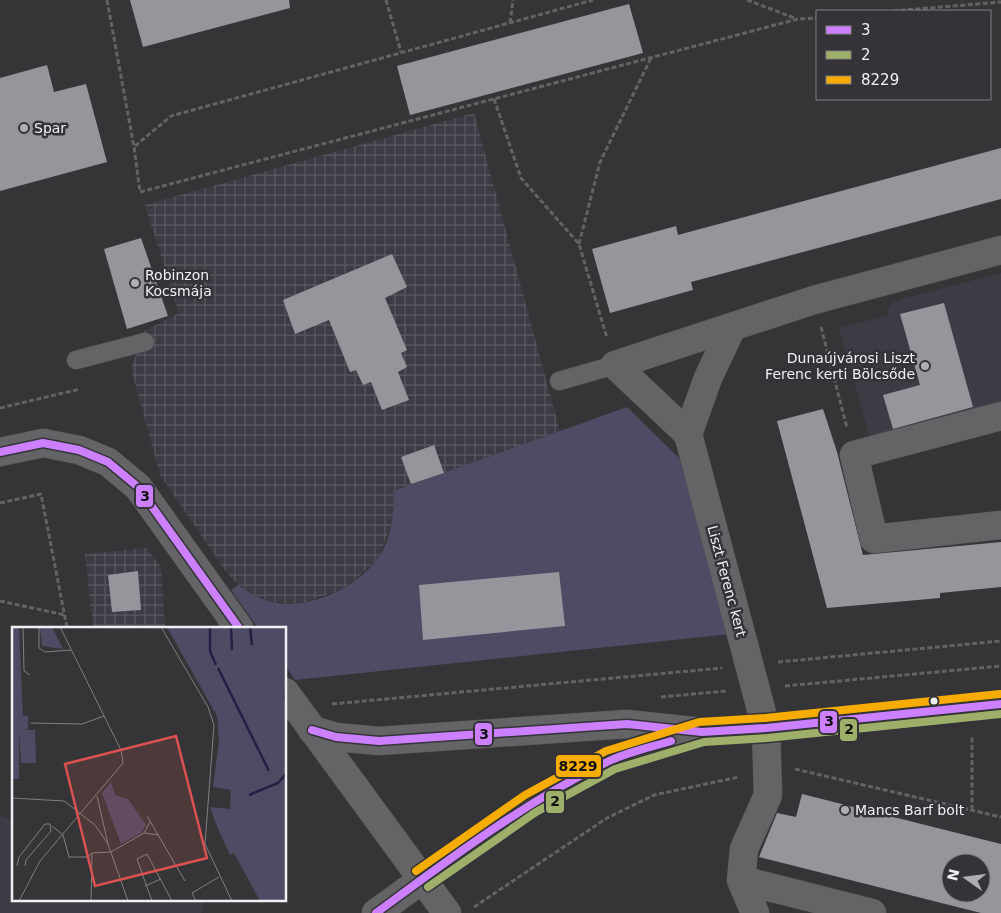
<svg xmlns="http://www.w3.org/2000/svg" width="1001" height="913" font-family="'DejaVu Sans',sans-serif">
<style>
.built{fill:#3c3c45}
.industrial{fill:url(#industrial-grid)}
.green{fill:#4d4c64}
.building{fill:#96959c;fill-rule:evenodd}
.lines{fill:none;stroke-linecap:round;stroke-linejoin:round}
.service-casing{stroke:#545456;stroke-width:19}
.minor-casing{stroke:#545456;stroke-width:29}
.path{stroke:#636364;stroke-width:3;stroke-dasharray:5 2.5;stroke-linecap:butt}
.service{stroke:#646466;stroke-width:18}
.minor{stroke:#646466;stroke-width:28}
.bus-1-casing{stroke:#343438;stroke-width:11}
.bus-2-casing{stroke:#343438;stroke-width:11}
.bus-3-casing{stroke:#343438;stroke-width:11}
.bus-1{stroke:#cc80ff;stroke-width:8}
.bus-2{stroke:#9eaf6a;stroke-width:8}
.bus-3{stroke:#f6ac00;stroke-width:8}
.poi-dot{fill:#afafb2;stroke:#343438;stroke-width:2}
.bus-dot{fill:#f1f1f5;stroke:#343438;stroke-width:2}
.labels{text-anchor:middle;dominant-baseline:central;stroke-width:5;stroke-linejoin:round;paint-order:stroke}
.poi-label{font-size:14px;fill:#f1f1f5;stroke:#343438;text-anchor:start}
.street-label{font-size:14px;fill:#f1f1f5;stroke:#343438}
.inset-river{fill:none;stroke:#261f43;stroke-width:2.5}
.inset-road{fill:none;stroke:#808083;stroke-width:1}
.view{fill:#db5051;fill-opacity:0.15;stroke:#db5051;stroke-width:2.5}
.inset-edge{fill:none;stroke:#f1f1f5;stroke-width:2.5}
.line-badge{stroke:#343438;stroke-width:2}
.pale-badge-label{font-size:14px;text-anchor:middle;font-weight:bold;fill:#111}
</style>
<defs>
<pattern id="industrial-grid" width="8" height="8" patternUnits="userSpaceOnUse" patternTransform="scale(1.25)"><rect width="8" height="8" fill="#3c3c45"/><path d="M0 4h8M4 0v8" fill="none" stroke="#595960"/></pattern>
</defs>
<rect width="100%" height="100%" fill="#353537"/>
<!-- built -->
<path class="built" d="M1001 273V404L931 421 930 419 896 430 871 443 839 328 889 315 888 309 892 303 902 299Z
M0 816 14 820V899H205L201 913H0Z"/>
<!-- industrial -->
<path class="industrial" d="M474 113 560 431 393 491 394 506 391 525 379 558 353 582 338 591 303 603 286 604 270 601 253 595 238 585 226 572 160 475 131 368 136 355 131 338 179 313 145 205Z
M147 548 161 568 165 628H93L85 554Z"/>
<!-- green -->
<path class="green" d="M627 407 679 458 730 634 295 680 285 665V628H258L231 590 238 585C252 595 269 604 288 604 320 604 359 585 378 558 391 540 395 512 393 491Z"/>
<!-- building -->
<path class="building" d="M130 0H289L290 8 143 47Z
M629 4 643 53 410 115 397 66Z
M47 65 54 92 86 84 107 162 0 191V78Z
M1001 148V199L691 282 693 290 610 313 592 249 676 226 678 235Z
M141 238 168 316 127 329 104 249Z
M392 254 407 287 385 298 407 350 401 353 407 367 398 372 409 400 382 410 371 382 363 385 356 370 350 372 329 320 295 334 283 300Z
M944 303 973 407 893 429 883 395 920 385 900 314Z
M823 409 837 452 863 555 1001 542V587L940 593V598L827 608 777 421Z
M434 445 444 473 411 484 401 457Z
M138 571 141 610 112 612 108 575Z
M559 572 565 626 423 640 419 585Z
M802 794 1001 844V913H981L759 857 777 813 796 817ZM951 863H981V893H951Z"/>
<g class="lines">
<!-- service casing -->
<g class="service-casing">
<path id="service" d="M76 360 145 342
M559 381 615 365"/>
</g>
<!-- minor casing -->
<g class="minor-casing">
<path id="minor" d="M732 327 708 378 688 434 615 365 814 300 1001 250
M1001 416 854 455 874 539 1001 525
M688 434 766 728 768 795 744 849 741 880 872 913
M0 452 43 443 79 450 108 462 138 487 239 628
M285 692 447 913
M312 730 336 737 379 741 627 724 702 732 766 728 1001 704
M741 880 755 913
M376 913 471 844 531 803 611 760 691 735"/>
</g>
<!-- path -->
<path class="path" d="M107 0 134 147 140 192 798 19 817 18
M386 0 401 52
M747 0 797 19
M893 11 1001 2
M510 23 513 0
M494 99 521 178 579 244 607 338
M135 146 171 116 593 0
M579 244 600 162 651 58
M821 327 847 428
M0 408 80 389
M0 503 41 494 67 628
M0 601 65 615
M778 662 1001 641
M785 686 1001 666
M661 697 726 691
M332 704 722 668
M795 769 1001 817
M972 810V736
M474 907 607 818 654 795 739 777"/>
<!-- service -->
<use href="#service" class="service"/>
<!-- minor -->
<use href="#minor" class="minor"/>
<!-- bus-1 casing -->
<g class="bus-1-casing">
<path id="bus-1" d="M0 452 43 443 79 450 108 462 138 487 239 628
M312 730 336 737 379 741 627 724 702 732 766 728 1001 704
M376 913C451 858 525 802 609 761 628 752 651 747 671 741"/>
</g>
<!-- bus-2 casing -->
<g class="bus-2-casing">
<path id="bus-2" d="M428 887 536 812 615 769 704 742 767 738 1001 714"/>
</g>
<!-- bus-3 casing -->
<g class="bus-3-casing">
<path id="bus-3" d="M416 871 525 795 606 751 699 722 765 718 1000 694"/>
</g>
<!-- bus-1 -->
<use href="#bus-1" class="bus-1"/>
<!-- bus-2 -->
<use href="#bus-2" class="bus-2"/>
<!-- bus-3 -->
<use href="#bus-3" class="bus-3"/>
</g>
<!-- markers -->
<g class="poi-dot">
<circle cx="24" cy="128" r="5"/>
<circle cx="135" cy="283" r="5"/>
<circle cx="925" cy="366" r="5"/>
<circle cx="845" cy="810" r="5"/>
</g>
<circle class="bus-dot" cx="934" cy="701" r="4.5"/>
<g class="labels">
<!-- poi labels -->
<g class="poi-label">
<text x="34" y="128">Spar</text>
<text x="145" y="275">Robinzon<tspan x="145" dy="16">Kocsmája</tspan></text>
<text x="915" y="358" text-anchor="end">Dunaújvárosi Liszt<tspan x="915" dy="16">Ferenc kerti Bölcsőde</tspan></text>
<text x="855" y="810">Mancs Barf bolt</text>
</g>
<!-- street labels -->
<g class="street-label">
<text transform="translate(727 581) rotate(75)">Liszt Ferenc kert</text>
</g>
</g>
<!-- overview -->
<g transform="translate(12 627)">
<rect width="274" height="274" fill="#353537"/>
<path d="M0 0H7L11 89H16V102L12 103H23L24 136H9L7 103V152H0ZM28 0H40L51 22 30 19ZM155 0H274V61L268 48 272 73 274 72V133L233 164 274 166V274H248L222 226 218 228 204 197 198 180 218 182 219 163 201 160 207 114 205 89ZM99 155 103 168 116 172 134 198 129 206 109 217 90 166Z" fill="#4d4c64"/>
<path d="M250 26 268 48 274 61 271 74 246 29ZM274 133V166L236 174 231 170 233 164Z" fill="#4d4c64"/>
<path class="inset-river" d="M198 0V24L204 38M219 0 220 23M238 0 240 18M206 41 257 144M237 168 266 156 274 147"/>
<path class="inset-road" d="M11 0 12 44 18 48M27 0V21L33 25 59 23M149 0 196 80 202 98 193 217 220 274M19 96 70 97 92 89M85 169 96 217 116 274M0 171 52 174 83 198 96 217M135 189 173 254M138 195 132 206 147 208M40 199 51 208 57 230H75L80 226M5 239 7 230 33 197H38L39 204 14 233 13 239M133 259 149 252M7 274 28 234 111 136 109 123 48 0M79 274 80 226 99 225 132 206M140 274 125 232 135 227 160 274M184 274 180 266 207 250"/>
<path class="view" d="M164 109 195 231 83 259 53 137Z"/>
<rect width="274" height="274" class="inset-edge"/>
</g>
<g class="line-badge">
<rect x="135" y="484" width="19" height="24" rx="5" fill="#cc80ff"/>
<rect x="819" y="710" width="19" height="24" rx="5" fill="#cc80ff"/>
<rect x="839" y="718" width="19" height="24" rx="5" fill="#9eaf6a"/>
<rect x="474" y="722" width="19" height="24" rx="5" fill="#cc80ff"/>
<rect x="555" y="754" width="47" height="24" rx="5" fill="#f6ac00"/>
<rect x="545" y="790" width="20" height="24" rx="5" fill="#9eaf6a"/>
</g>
<g class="pale-badge-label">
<text x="145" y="501">3</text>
<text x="829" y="726">3</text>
<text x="849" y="734">2</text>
<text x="484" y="739">3</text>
<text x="578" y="771">8229</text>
<text x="555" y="806">2</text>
</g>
<!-- legend -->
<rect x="816" y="10" width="175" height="90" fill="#343438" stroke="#808084"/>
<rect x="826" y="26" width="25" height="8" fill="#cc80ff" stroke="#808084"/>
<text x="861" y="35" font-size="15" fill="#f1f1f5">3</text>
<rect x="826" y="51" width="25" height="8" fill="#9eaf6a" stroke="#808084"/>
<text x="861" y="60" font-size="15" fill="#f1f1f5">2</text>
<rect x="826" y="76" width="25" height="8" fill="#f6ac00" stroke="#808084"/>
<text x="861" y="85" font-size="15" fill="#f1f1f5">8229</text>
<!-- north arrow -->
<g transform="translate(966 878) rotate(284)"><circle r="24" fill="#343438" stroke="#808084"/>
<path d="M0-4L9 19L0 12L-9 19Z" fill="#afafb2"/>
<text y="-8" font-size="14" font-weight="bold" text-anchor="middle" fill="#f1f1f5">N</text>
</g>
</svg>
